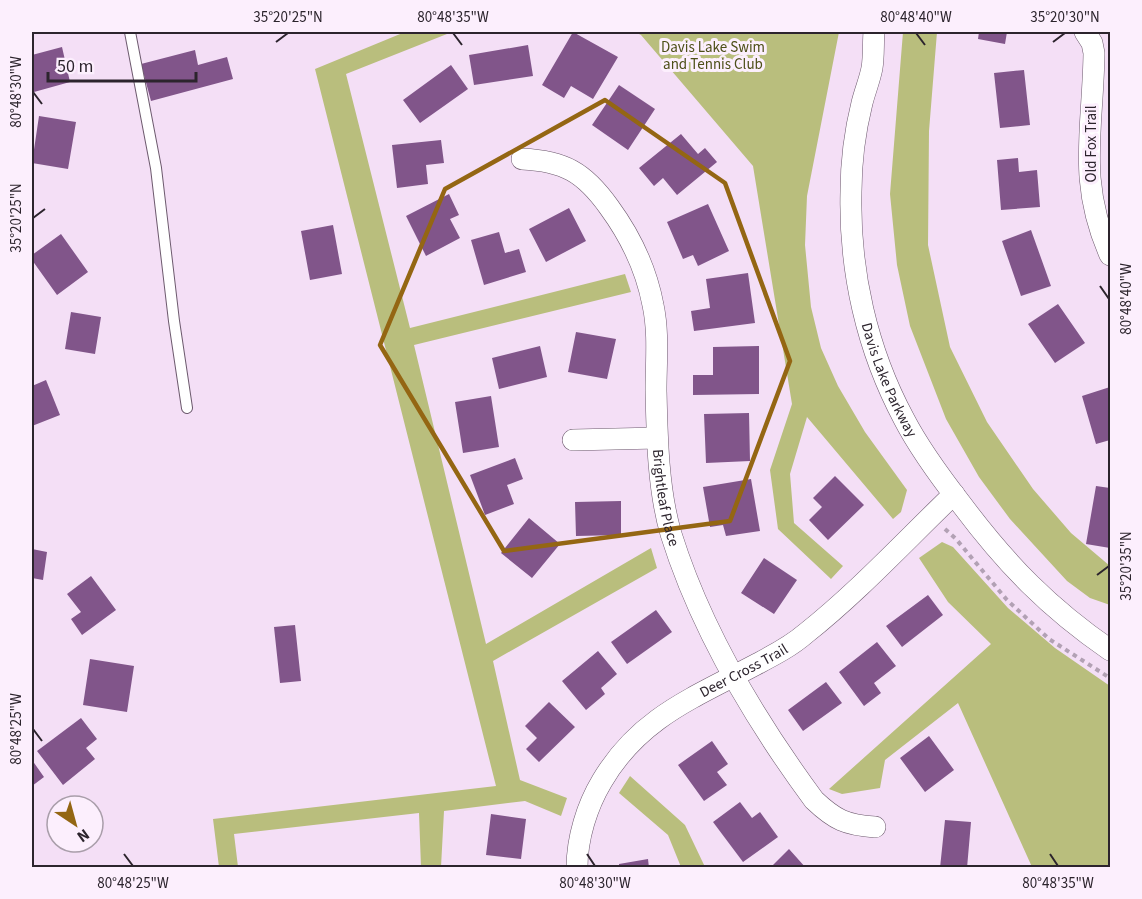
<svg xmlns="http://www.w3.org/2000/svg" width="1142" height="899" font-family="'Source Sans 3',sans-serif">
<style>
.green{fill:#b9be7d}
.building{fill:#81558a}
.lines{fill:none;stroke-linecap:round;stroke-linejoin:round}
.service-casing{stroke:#6d5a6e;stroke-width:12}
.minor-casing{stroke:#6d5a6e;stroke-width:22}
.path{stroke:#b2a1b4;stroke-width:4;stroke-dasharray:4.5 4.5;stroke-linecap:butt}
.service{stroke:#fff;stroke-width:10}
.minor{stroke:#fff;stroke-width:21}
.marked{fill:none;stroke:#946613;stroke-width:4.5;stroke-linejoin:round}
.ticks{fill:none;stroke:#2c242d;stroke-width:2}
.labels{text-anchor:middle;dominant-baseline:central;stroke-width:6;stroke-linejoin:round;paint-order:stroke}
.park-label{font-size:15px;fill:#4d4f18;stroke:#fceffd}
.street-label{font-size:15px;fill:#2c242d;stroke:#fceffd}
.neatline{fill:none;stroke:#2c242d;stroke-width:2}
.ticks-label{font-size:15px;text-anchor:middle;fill:#2c242d}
</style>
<rect width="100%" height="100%" fill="#f4dff6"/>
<!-- green -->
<path class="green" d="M405 32H452L346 74 410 328 625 274 631 292 414 345 486 644 651 548 657 568 493 661 520 780 567 798 561 816 525 801 444 811 441 867H421L419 813 234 834 238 867H219L213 819 496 786 315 69Z
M635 32H839L807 196 805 245 811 307 821 348 838 386 865 432 907 490 901 512 893 519 807 417 790 474 794 523 843 566 831 579 778 529 770 470 792 404 753 166 641 35Z
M903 32H937L929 131 928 245 950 347 987 422 1033 489 1071 533 1110 566V605L1090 598 1067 581 1010 519 979 477 946 419 910 326 897 265 890 194Z
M942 542 953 547 1008 608 1055 648 1110 686V867H1032L958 703 885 760 880 788 842 794 829 789 991 644 948 602 919 558Z
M630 776 685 825 705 867H681L668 835 619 793Z"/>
<!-- building -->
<path class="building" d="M573 32 618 57 593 99 571 86 564 98 542 85Z
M979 32H1007L1005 44 978 39Z
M528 45 533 76 474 85 469 55Z
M62 47 70 82 34 92 32 84V55Z
M195 50 198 65 227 57 233 79 151 101 141 64Z
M451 65 468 89 420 123 403 100Z
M1024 70 1030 125 1000 128 994 73Z
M619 85 655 109 628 150 592 125Z
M39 116 76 122 68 169 32 163Z
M681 134 698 154 705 148 717 162 677 195 663 178 654 186 639 168Z
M441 140 444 163 426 165 428 184 397 188 392 145Z
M1018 158 1019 172 1037 170 1040 207 1001 210 997 160Z
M449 194 459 215 450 219 460 238 426 256 406 216Z
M708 204 729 251 698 266 693 255 683 259 667 222Z
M569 208 586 241 546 262 529 229Z
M333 225 342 274 310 280 301 231Z
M1031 230 1051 286 1021 296 1002 241Z
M499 232 505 253 519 249 526 272 484 285 471 240Z
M61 234 88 272 57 295 32 260V255Z
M748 273 755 323 694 331 691 311 710 308 706 279Z
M1058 304 1085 343 1055 363 1028 324Z
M71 312 101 317 95 354 65 349Z
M576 332 616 339 607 379 568 372Z
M540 346 547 377 499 389 492 358Z
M759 346V394L693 395V375H713V347Z
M46 380 60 415 32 426V386Z
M1110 387V440L1096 444 1082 396Z
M491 396 499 447 463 453 455 402Z
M749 413 750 461 706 463 704 414Z
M515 458 523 479 507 485 514 504 485 515 470 475Z
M835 476 864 505 828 540 809 520 822 507 813 498Z
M751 479 760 531 726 536 723 525 710 527 703 487Z
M1096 486 1110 488V548L1086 544Z
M621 501V535L576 536 575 502Z
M529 518 560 544 532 578 501 553Z
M32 549 47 552 43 580 32 578Z
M764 558 797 580 774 614 741 593Z
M91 576 116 610 82 635 71 619 81 612 67 594Z
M928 595 943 615 902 647 886 626Z
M656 610 672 632 627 664 611 642Z
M295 625 301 681 280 683 274 627Z
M877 642 896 666 874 683 881 693 864 706 839 672Z
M598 651 617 674 601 688 605 694 586 710 562 681Z
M90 659 134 666 127 712 83 705Z
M826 682 842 703 803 731 788 710Z
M549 702 575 727 539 762 526 749 537 738 525 726Z
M81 718 97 739 86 748 95 759 63 785 37 751Z
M929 736 954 770 925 792 900 758Z
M712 741 728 764 717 772 727 785 704 801 678 765Z
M32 760 44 777 32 786Z
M740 802 752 818 760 812 778 837 743 862 713 822Z
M491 814 526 819 521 859 486 855Z
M945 820 971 822 967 868H940Z
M789 849 806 868H770Z
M648 859 649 868H619V864Z"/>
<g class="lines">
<!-- service casing -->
<g class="service-casing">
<path id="service" d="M130 32 156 168 174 321 187 408"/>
</g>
<!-- minor casing -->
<g class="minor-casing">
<g id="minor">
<path id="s1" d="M874 32C873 43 874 56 872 68 870 79 865 91 862 103 855 131 851 163 851 192 849 271 867 350 904 419 920 450 941 478 962 505 1007 565 1049 608 1110 650"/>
<path d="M1085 32 1092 43 1094 53C1093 130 1077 181 1110 255"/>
<path id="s2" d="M522 159C564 161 584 172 609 207 631 237 646 268 653 305 659 333 656 362 656 390 657 436 658 490 671 534 701 630 755 720 814 800 835 820 846 825 875 827"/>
<path d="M573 440 657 438"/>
<path id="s3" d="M577 868C577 838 587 806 602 781 639 718 693 698 755 665 772 656 790 647 805 634 858 592 905 541 954 494"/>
</g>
</g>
<!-- path -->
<path class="path" d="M945 529 956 539 1007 600 1049 639 1110 678"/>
<!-- service -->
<use href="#service" class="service"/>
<!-- minor -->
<use href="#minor" class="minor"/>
</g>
<!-- marked area -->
<path class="marked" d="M605 100 725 183 790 361 730 521 504 551 380 345 445 189Z"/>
<!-- ticks -->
<path class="ticks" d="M453 33 462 45M916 33 925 45M276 42 288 33M1053 42 1065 33M33 92 42 104M33 218 45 209M1100 286 1109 299M1097 575 1109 566M33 729 42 741M124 854 133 866M587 854 595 866M1050 854 1058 866"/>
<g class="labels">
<!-- park labels -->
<g class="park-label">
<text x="713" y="47">Davis Lake Swim<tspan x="713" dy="17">and Tennis Club</tspan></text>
</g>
<!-- street labels -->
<g class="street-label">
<text transform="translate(1091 144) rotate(-90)">Old Fox Trail</text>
<text stroke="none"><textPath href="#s1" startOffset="356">Davis Lake Parkway</textPath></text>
<text stroke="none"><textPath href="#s2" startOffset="406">Brightleaf Place</textPath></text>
<text stroke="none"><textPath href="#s3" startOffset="274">Deer Cross Trail</textPath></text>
</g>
</g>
<!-- border -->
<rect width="1142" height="899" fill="none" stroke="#fceffd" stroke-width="66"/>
<!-- north arrow -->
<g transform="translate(75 824) rotate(144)"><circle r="28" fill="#fceffd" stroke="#a99eaa" stroke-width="1.5"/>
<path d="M0-4.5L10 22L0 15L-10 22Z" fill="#946613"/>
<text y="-9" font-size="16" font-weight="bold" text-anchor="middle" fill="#2c242d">N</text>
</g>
<!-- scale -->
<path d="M48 72v9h148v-9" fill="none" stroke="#2c242d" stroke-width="3"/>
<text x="57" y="72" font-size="18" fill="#2c242d" stroke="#fceffd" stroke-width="4.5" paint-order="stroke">50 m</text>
<rect x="33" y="33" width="1076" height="833" class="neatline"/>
<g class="ticks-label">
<text x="288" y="22">35°20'25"N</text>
<text x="453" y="22">80°48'35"W</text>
<text x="916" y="22">80°48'40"W</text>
<text x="1065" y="22">35°20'30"N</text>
<text transform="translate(16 92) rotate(-90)" y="5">80°48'30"W</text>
<text transform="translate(16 218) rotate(-90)" y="5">35°20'25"N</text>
<text transform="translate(1126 299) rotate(-90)" y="5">80°48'40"W</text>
<text transform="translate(1126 566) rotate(-90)" y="5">35°20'35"N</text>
<text transform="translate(16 729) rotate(-90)" y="5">80°48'25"W</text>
<text x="133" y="888">80°48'25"W</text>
<text x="595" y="888">80°48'30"W</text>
<text x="1058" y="888">80°48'35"W</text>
</g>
</svg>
